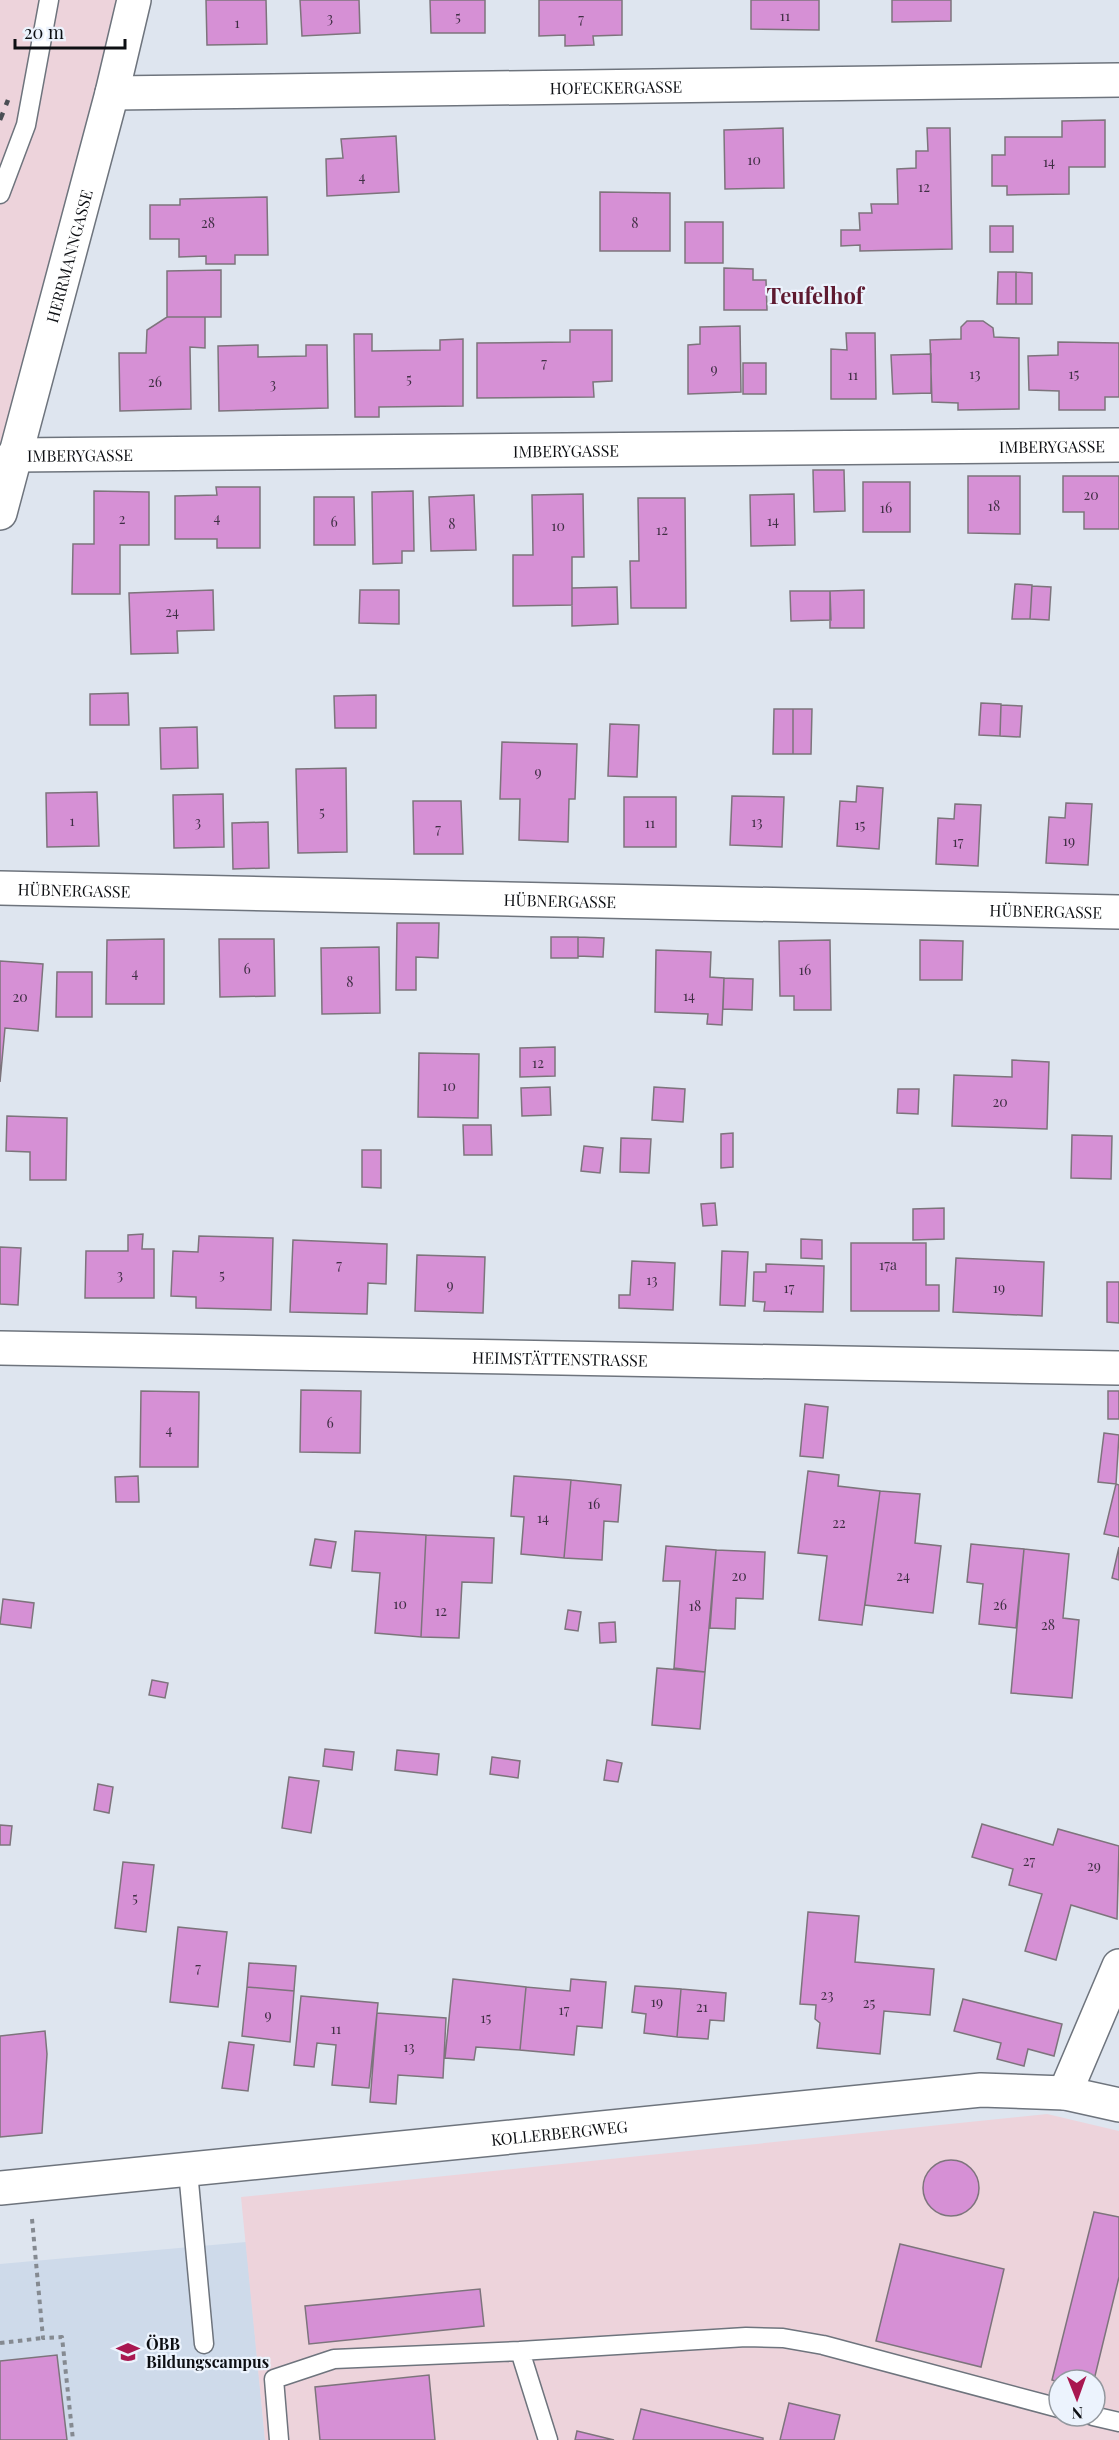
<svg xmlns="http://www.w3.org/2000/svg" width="1119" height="2440" font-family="'Playfair Display',serif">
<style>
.built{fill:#cedaea}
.industrial{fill:#edd3db;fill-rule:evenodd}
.building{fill:#d690d5;stroke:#7d747c;stroke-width:1.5}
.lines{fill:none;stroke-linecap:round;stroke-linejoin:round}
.lane-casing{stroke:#6e747d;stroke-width:21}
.street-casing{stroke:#6e747d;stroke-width:36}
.path{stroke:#858a91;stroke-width:4;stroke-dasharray:4.5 4.5;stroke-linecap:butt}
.lane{stroke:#fff;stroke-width:18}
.street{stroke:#fff;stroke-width:33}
.rail{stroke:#4a4e54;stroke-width:4.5;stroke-dasharray:8 8;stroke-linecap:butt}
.labels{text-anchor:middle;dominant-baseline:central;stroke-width:4.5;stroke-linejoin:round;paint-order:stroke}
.number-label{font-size:14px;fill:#3f2f44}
.street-label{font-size:16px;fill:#0d0f13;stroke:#ecf3fd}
.poi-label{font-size:16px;font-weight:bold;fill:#0d0f13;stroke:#ecf3fd;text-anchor:start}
.district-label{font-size:22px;font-weight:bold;fill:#5e1a30;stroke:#ecf3fd}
</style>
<rect width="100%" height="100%" fill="#dee5ef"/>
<!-- built -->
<path class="built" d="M246 2242 265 2440H0V2264Z"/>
<!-- industrial -->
<path class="industrial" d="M0 0H123L0 454Z
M1047 2114 1119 2131V2440H265L241 2197ZM1059 2380H1095V2416H1059Z"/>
<!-- building -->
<path class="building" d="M206 0H266L267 44 207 45Z
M300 0H359L360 33 302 36Z
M430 0H485V33H431Z
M539 0H622V35L593 36 594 45 565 46V35L539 36Z
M751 0H819V30L751 29Z
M892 0H951V21L892 22Z
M1105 120V167H1069V194L1007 195V186H992V155H1005V137H1062V121Z
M783 128 784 188 725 189 724 130Z
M927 128H950L952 249 860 251V245L841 246V230H860L859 213H872L871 204H898L897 169 916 168V151H928Z
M396 136 399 192 327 196 326 159 343 158 341 139Z
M600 192 670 193V251H600Z
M267 197 268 255H235V264H206V256L179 257V239H150V205H180V199Z
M685 222H723V263H685Z
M990 226H1013V252H990Z
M724 268 753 269V280H766L767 310H724Z
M221 270V317H167V271Z
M998 272H1016V304H997Z
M1016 272 1032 273V304H1016Z
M167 317H205V348L190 347 191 409 120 411 119 353H146L147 330Z
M967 321H983L993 328 994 337 1019 338V409L958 410V403L932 402 930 340 961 339V327Z
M740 326 741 392 688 394V345L700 344V327Z
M570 330H612V381L593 382 594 397 477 398V343L570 342Z
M846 333H875L876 399H831V349L847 350Z
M354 334H372V351L440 350V340L463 339V406L379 407V417H355Z
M1058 342 1119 343V397H1105V410H1059V391L1029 390 1028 356 1058 355Z
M258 345V357L306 356V345H327L328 408 219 411 218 346Z
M931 354V393L893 394 891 355Z
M743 363H766V394H743Z
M813 470H844L845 511 814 512Z
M968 476H1020V534L968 533Z
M1063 476H1119V529H1084V512H1063Z
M863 482H910V532H863Z
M216 487H260V548H217V539H175V496L217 495Z
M94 491 149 492V545H120V594H72L73 544H94Z
M413 491 414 551H402V563L373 564 372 492Z
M583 494 584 557H572V605L513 606V555H533L532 495Z
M794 494 795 545 751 546 750 495Z
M474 495 476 550 431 551 429 497Z
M314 497H354L355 545H314Z
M638 498H685L686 608H631L630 561H639Z
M1015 584 1032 585 1030 619H1012Z
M1032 586 1051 587 1049 620 1030 619Z
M617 587 618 624 572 626V588Z
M213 590 214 630 177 631 178 653 131 654 129 593Z
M360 590H399V624L359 623Z
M864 590V628H830V591Z
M790 591H830L831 620 791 621Z
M128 693 129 725H90V694Z
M376 695V728H335L334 696Z
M981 703 1001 704 1000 736 979 735Z
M1001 705 1022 706 1020 737 1000 736Z
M774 709H793V754H773Z
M793 709H812L811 754H793Z
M610 724 639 725 637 777 608 776Z
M197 727 198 768 161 769 160 728Z
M502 742 577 744 575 799H569L568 842 519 840 520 799H500Z
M346 768 347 852 298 853 296 769Z
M857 786 883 788 879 849 837 846 840 801 856 802Z
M97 792 99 846 47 847 46 793Z
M223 794 224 847 174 848 173 795Z
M732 796 784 797 782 847 730 845Z
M624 797H676V847H624Z
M413 801H461L463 854H414Z
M1066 803 1092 804 1088 865 1046 863 1049 817 1065 818Z
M955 804 981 805 978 866 936 864 938 818 954 819Z
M268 822 269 868 233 869 232 823Z
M397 923H439L438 958 416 957V990H396Z
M551 937H578V958H551Z
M578 937 604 938 603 957 578 956Z
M164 939V1004H106L107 940Z
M219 939H274L275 996 220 997Z
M830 940 831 1010H794V996H780L779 941Z
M920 940 963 941 962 980H920Z
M379 947 380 1013 322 1014 321 948Z
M656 950 711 952 710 977 724 978 722 1025 707 1024 708 1014 655 1012Z
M0 961 43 964 38 1031 5 1028 0 1082Z
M57 972H92V1017H56Z
M724 978 753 979 752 1010 723 1009Z
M555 1047V1076L520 1077V1048Z
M419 1053 479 1054 478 1118 418 1117Z
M1012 1060 1049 1062 1047 1129 952 1126 954 1075 1012 1077Z
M550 1087 551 1115 522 1116 521 1088Z
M654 1087 685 1089 683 1122 652 1120Z
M898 1089H919L918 1114 897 1113Z
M7 1116 67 1118 66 1180H30V1152L6 1151Z
M463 1125H491L492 1155H464Z
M733 1133V1167L721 1168V1134Z
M1072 1135 1112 1136 1111 1179 1071 1178Z
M621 1138 651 1139 649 1173 620 1172Z
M584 1146 603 1148 600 1173 581 1171Z
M362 1150H381V1188L362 1187Z
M715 1203 717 1225 703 1226 701 1204Z
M944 1208V1239L913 1240V1209Z
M143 1234 142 1249H154V1298H85L86 1251H128V1235Z
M199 1236 273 1238 271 1310 196 1308V1297L171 1296 173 1251 198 1252Z
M801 1239 822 1240V1259L801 1258Z
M293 1240 387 1244 386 1284 368 1283 367 1314 290 1312Z
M851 1243H926V1285H939V1311H851Z
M0 1247 21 1248 18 1305 0 1304Z
M722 1251 748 1252 745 1306 720 1305Z
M417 1255 485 1257 483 1313 415 1311Z
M956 1258 1044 1262 1042 1316 953 1312Z
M632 1261 675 1263 673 1310 619 1308V1295H630Z
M766 1264 824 1266 823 1312 764 1311 765 1302 753 1301 754 1272H766Z
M1107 1282H1119V1323L1107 1322Z
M301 1390 361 1391 360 1453 300 1452Z
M141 1391 199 1392 198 1467H140Z
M1108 1391H1119V1419H1108Z
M805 1404 828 1407 823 1458 800 1456Z
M1104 1433 1119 1435 1116 1484 1098 1482Z
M808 1471 839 1475 838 1486 880 1491 862 1625 819 1620 827 1556 798 1553Z
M138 1476 139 1502H116L115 1477Z
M514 1476 571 1480 564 1558 521 1554 524 1517 511 1516Z
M571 1480 621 1485 618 1522 604 1521 602 1560 564 1558Z
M1116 1484 1119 1485V1537L1104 1534Z
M880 1491 920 1494 915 1543 941 1546 933 1613 865 1605Z
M355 1531 426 1535 421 1637 375 1633 380 1573 352 1571Z
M426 1535 494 1538 492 1583 462 1582 459 1638 421 1637Z
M315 1539 336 1542 331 1568 310 1565Z
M971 1544 1024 1549 1016 1628 979 1624 983 1584 967 1582Z
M666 1546 716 1550 705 1672 674 1668 680 1581H663Z
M1119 1547V1580L1112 1578Z
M1024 1549 1069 1554 1063 1618 1079 1620 1072 1698 1011 1693Z
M716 1550 765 1552 763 1599 736 1598 735 1629 710 1628Z
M3 1599 34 1603 31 1628 0 1624Z
M568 1610 581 1612 578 1631 565 1629Z
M615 1622 616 1642 600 1643 599 1623Z
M657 1668 705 1672 700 1729 652 1725Z
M152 1680 168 1683 165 1698 149 1695Z
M325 1749 354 1752 352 1770 323 1766Z
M397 1750 439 1754 437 1775 395 1770Z
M492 1757 520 1761 518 1778 490 1774Z
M607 1760 622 1763 618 1782 604 1780Z
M289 1777 319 1781 311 1833 282 1828Z
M98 1784 113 1787 109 1813 94 1810Z
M982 1824 1053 1845 1058 1829 1119 1846 1117 1919 1071 1905 1056 1960 1025 1951 1042 1894 1009 1885 1013 1869 972 1857Z
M0 1825 12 1826 10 1845H0Z
M123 1862 154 1865 146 1932 115 1928Z
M808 1912 859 1916 855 1962 934 1969 930 2015 884 2011 880 2054 817 2048 820 2023 815 2019 816 2005 800 2004Z
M178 1927 227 1932 218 2007 170 2002Z
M249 1963 296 1966 294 1991 247 1987Z
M453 1979 526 1987 520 2050 476 2047 474 2060 445 2058Z
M571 1979 606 1982 602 2028 577 2026 574 2055 520 2050 526 1987 570 1991Z
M635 1986 681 1989 677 2037 644 2033 646 2014 632 2012Z
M247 1987 294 1991 290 2042 242 2036Z
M681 1989 726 1993 724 2021 710 2020 708 2039 677 2037Z
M301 1996 378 2003 369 2088 332 2085 336 2045 317 2043 314 2067 294 2065Z
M963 1999 1062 2024 1054 2056 1028 2049 1024 2066 997 2059 1001 2043 954 2031Z
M377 2013 446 2018 443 2078 398 2075 396 2104 370 2102Z
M45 2031 47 2054 42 2133 0 2137V2036Z
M229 2042 254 2045 248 2091 222 2088Z
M923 2188a28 28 0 1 1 56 0a28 28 0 1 1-56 0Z
M1094 2212 1119 2217V2277L1094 2380H1059V2382L1052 2380Z
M900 2244 1004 2269 981 2367 876 2341Z
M480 2289 484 2326 309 2344 305 2306Z
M57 2355 67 2440H0V2361Z
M429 2375 435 2440H320L315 2387Z
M789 2403 840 2415 834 2440H780Z
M641 2409 763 2438V2440H633Z
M577 2431 614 2440H575Z"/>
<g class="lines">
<!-- lane casing -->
<g class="lane-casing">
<path id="lane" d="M0 194 26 125 49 0
M188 2171 204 2344
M520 2351 746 2337 783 2338 823 2345 1059 2408
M1093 2416 1119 2422
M279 2440 274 2379 334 2359 520 2351 548 2440"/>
</g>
<!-- street casing -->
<g class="street-casing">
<g id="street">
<path id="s1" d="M112 93 1119 80"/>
<path id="s2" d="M14 455 1119 445"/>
<path id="s3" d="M0 513 112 93 134 0"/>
<path id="s4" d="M0 888 1119 912"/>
<path id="s5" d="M0 1348 1119 1368"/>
<path d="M1065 2093 1119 1966"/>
<path id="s6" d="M0 2188 981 2090 1065 2093 1119 2105"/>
</g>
</g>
<!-- path -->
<path class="path" d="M32 2219 43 2338 62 2337 73 2440
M0 2343 43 2338"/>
<!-- lane -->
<use href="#lane" class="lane"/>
<!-- street -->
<use href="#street" class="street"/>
<!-- rail -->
<path class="rail" d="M0 120 8 100"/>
</g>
<!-- icons -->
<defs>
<g id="school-bare" transform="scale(1.8)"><path d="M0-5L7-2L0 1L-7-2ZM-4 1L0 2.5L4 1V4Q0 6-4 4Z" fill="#a91750" stroke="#ecf3fd" stroke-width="2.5" paint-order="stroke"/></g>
</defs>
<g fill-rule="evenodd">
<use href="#school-bare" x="128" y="2352"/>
</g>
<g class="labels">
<!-- number labels -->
<g class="number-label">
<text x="785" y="15">11</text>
<text x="458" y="16">5</text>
<text x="330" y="17">3</text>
<text x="581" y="18">7</text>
<text x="237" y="22">1</text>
<text x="754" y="159">10</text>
<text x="1049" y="161">14</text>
<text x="362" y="176">4</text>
<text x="924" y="186">12</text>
<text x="208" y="222">28</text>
<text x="635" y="222">8</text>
<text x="544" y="362">7</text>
<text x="714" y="368">9</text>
<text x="975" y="373">13</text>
<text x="1074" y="373">15</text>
<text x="853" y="374">11</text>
<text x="409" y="378">5</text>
<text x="155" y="381">26</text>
<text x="273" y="383">3</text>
<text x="1091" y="494">20</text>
<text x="994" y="505">18</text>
<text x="886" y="507">16</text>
<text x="217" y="517">4</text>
<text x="122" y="518">2</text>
<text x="773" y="520">14</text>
<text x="334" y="521">6</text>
<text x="452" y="523">8</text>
<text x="558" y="525">10</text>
<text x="662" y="529">12</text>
<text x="172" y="611">24</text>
<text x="538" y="771">9</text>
<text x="322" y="811">5</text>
<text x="72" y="820">1</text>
<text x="198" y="821">3</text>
<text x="757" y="821">13</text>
<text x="650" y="822">11</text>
<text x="860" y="824">15</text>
<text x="438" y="828">7</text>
<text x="1069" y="840">19</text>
<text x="958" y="841">17</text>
<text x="247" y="968">6</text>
<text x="805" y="969">16</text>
<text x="135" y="972">4</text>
<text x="350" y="981">8</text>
<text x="689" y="995">14</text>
<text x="20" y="996">20</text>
<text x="538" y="1062">12</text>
<text x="449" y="1085">10</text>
<text x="1000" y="1101">20</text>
<text x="339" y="1264">7</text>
<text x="888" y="1264">17a</text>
<text x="120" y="1274">3</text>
<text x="222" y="1274">5</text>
<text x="652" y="1279">13</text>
<text x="450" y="1284">9</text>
<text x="789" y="1287">17</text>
<text x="999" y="1287">19</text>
<text x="330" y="1422">6</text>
<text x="169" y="1429">4</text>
<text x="594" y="1503">16</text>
<text x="543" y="1517">14</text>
<text x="839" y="1522">22</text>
<text x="739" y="1575">20</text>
<text x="903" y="1575">24</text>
<text x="400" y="1603">10</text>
<text x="1000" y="1604">26</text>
<text x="695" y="1605">18</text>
<text x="441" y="1610">12</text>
<text x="1048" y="1624">28</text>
<text x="1029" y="1860">27</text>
<text x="1094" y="1865">29</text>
<text x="135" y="1897">5</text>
<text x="198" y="1967">7</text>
<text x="827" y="1994">23</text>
<text x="657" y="2001">19</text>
<text x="869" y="2002">25</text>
<text x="702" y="2006">21</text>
<text x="564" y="2009">17</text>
<text x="268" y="2014">9</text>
<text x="486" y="2017">15</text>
<text x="336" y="2028">11</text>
<text x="409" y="2046">13</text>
</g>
<!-- street labels -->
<g class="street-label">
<text stroke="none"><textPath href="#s1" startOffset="504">HOFECKERGASSE</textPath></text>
<text stroke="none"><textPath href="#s3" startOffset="266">HERRMANNGASSE</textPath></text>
<text stroke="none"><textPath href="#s2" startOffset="1038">IMBERYGASSE</textPath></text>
<text stroke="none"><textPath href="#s2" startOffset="552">IMBERYGASSE</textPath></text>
<text stroke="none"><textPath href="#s2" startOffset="66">IMBERYGASSE</textPath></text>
<text stroke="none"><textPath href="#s4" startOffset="74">HÜBNERGASSE</textPath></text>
<text stroke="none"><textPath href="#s4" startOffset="560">HÜBNERGASSE</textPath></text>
<text stroke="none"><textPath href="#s4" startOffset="1046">HÜBNERGASSE</textPath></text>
<text stroke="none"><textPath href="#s5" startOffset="560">HEIMSTÄTTENSTRASSE</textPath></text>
<text stroke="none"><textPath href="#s6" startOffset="562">KOLLERBERGWEG</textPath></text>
</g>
<!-- poi labels -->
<g class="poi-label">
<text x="146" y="2343">ÖBB<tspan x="146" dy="18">Bildungscampus</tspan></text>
</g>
<!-- district labels -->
<g class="district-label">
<text x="815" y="295">Teufelhof</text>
</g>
</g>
<!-- north arrow -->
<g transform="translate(1077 2398) rotate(179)"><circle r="28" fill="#ecf3fd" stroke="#93989f" stroke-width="1.5"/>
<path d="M0-4.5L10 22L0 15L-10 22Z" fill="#a91750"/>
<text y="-9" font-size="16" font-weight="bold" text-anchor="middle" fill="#0d0f13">N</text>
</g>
<!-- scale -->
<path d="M15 39v9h110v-9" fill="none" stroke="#0d0f13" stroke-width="3"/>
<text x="24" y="39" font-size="18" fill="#0d0f13" stroke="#ecf3fd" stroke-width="4.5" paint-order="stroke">20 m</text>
</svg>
